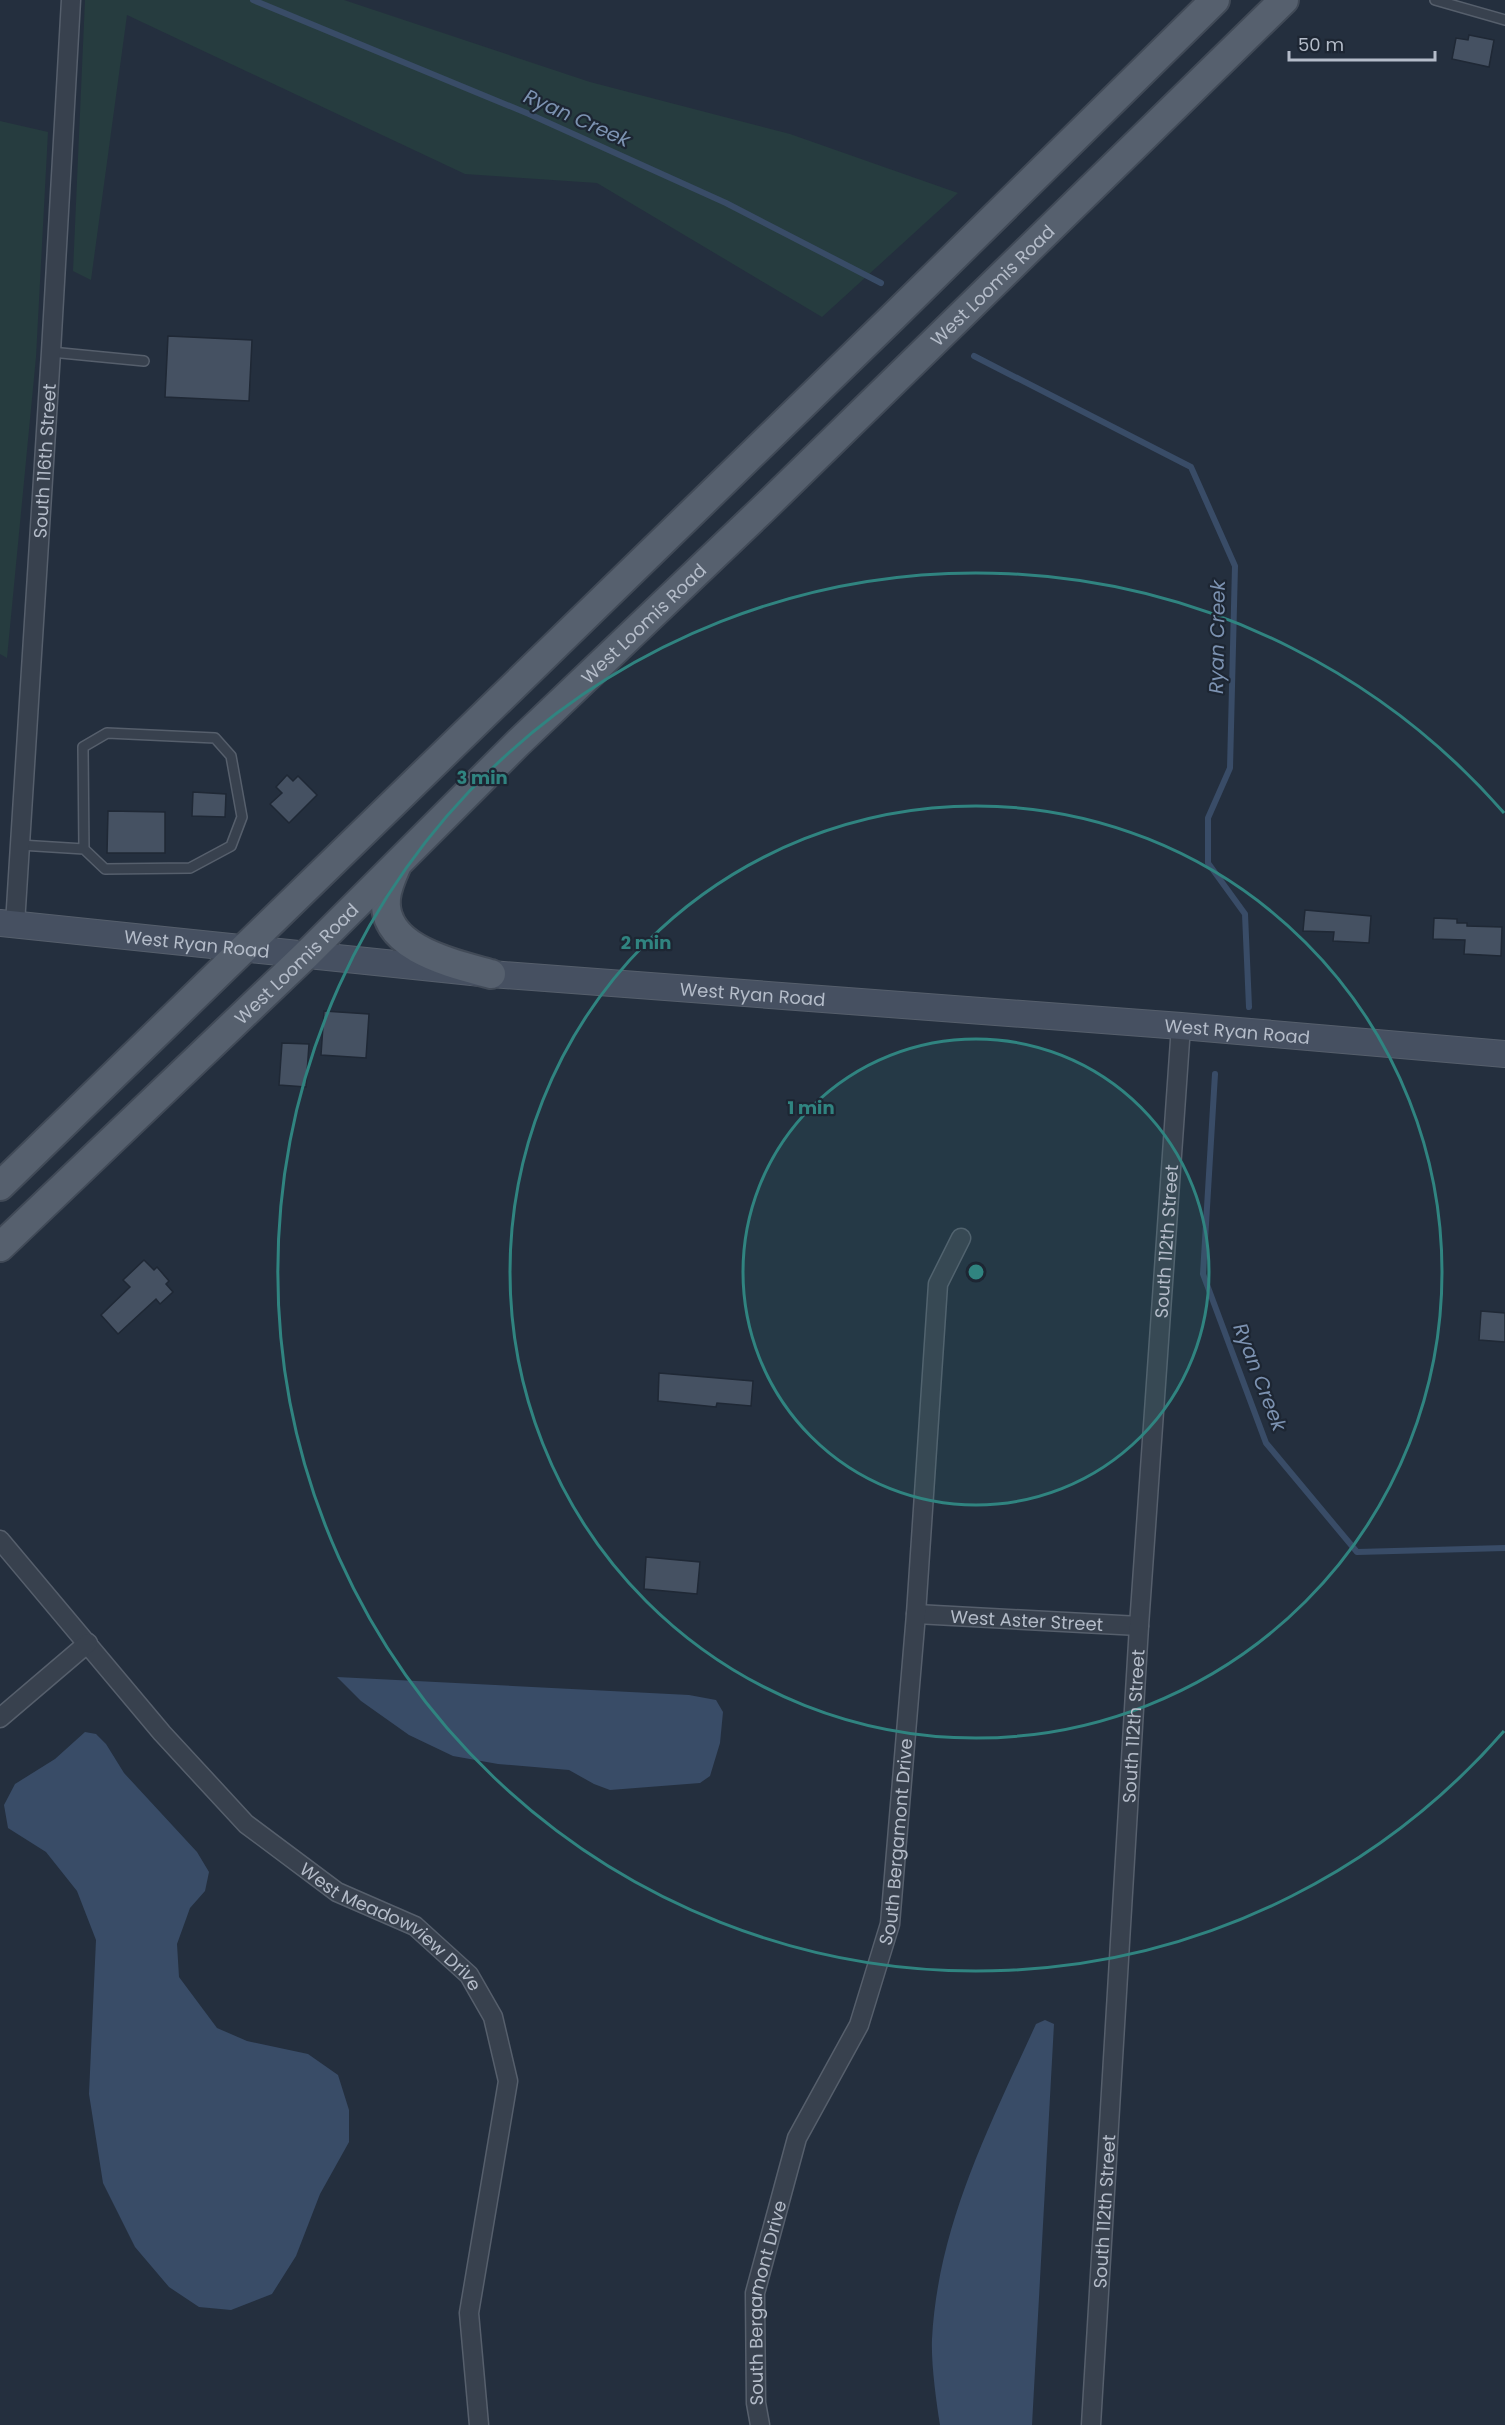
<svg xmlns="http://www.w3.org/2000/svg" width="1505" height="2425" font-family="Poppins,sans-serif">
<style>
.green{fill:#263c3f}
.water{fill:#394c67}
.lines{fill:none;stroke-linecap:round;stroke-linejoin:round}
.stream{stroke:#394c67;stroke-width:6}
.building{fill:#455162;stroke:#1f2835;stroke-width:1.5}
.lane-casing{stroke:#565f6c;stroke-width:12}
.street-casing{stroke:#565f6c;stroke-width:21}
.secondary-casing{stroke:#565f6c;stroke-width:28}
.primary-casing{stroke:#414a57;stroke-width:32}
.lane{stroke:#38414e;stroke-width:9}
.street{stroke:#38414e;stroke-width:18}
.secondary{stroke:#465061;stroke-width:26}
.primary{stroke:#56606e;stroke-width:28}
.ring{fill:none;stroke:#308480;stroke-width:3}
.labels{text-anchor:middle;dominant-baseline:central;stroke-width:4.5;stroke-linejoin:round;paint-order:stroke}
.street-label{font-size:18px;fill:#b4bcc9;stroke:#1d2633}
.water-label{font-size:20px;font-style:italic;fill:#7c92b1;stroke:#1d2633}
.centre{fill:#308480;stroke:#1d2633;stroke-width:3}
.ring-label{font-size:18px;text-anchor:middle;font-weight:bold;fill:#308480;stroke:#1d2633;stroke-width:4.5;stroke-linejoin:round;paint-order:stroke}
</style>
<rect width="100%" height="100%" fill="#242f3e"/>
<!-- green -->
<path class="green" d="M85 0H344L590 82 790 134 958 193 822 317 597 183 465 174 127 15 91 280 73 271Z
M0 121 48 132 36 357 7 658 0 654Z"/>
<!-- water -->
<path class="water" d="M337 1677 689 1695 716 1700 723 1712 720 1743 710 1776 700 1783 610 1790 594 1784 569 1770 498 1764 453 1756 409 1735 361 1701Z
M85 1732 96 1734 106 1744 124 1773 197 1852 209 1872 205 1891 190 1908 177 1944 179 1977 217 2028 247 2041 308 2054 338 2075 349 2110V2142L320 2194 296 2256 272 2294 231 2310 199 2307 169 2287 135 2247 103 2183 89 2094 96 1940 77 1891 46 1852 8 1828 4 1805 15 1784 55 1759Z
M1045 2020 1054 2024 1032 2425H940C936 2400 931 2363 932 2339 938 2225 990 2125 1036 2024Z"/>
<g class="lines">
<!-- stream -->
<path class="stream" d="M253 0 529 114 726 203 881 283
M974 356 1191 467 1235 566 1230 768 1208 818V863L1245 914 1249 1007
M1215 1074 1203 1274 1266 1443 1357 1552 1505 1548"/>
</g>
<!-- building -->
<path class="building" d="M1469 35 1494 40 1489 67 1452 59 1456 38 1468 40Z
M168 336 252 340 249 401 165 397Z
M287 775 293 781 298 776 317 795 289 823 270 804 282 793 276 787Z
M193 792 226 794 225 817 192 816Z
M108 811 165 812V853H107Z
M1305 910 1371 916 1369 943 1333 941 1334 932 1303 931Z
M1434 918 1457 919V923H1467V926L1502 927 1501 956 1464 954 1465 940 1433 939Z
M324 1011 369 1014 366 1058 321 1055Z
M282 1043 309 1044 306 1087 279 1085Z
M144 1260 154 1270 157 1267 169 1281 166 1284 173 1292 160 1304 156 1299 118 1334 101 1315 130 1287 123 1280Z
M1481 1311 1505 1313V1342L1479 1340Z
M659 1373 753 1381 751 1406 717 1403 716 1407 658 1401Z
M646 1557 700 1562 697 1594 644 1589Z"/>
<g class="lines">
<!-- lane casing -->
<g class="lane-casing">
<path id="lane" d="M1435 0 1505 20
M51 352 144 361
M20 845 84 849 105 869 190 868 231 846 242 817 231 756 215 738 107 733 83 747 84 849"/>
</g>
<!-- street casing -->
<g class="street-casing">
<g id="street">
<path id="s1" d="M15 924 51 352 71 0"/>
<path id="s2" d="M0 1540 162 1733 246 1824 337 1892 415 1926 469 1975 493 2017 508 2081 469 2313 479 2425"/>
<path id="s3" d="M916 1614 1139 1626"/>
<path d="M0 1718 88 1643"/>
<path id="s4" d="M760 2425 756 2403 755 2293 797 2138 859 2025 890 1924 916 1614 938 1284 961 1238"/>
<path id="s5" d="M1091 2425 1139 1626 1181 1026"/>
</g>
</g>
<!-- secondary casing -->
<g class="secondary-casing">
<g id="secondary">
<path id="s6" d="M0 923 491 974 1181 1026 1505 1054"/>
</g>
</g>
<!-- primary casing -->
<g class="primary-casing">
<g id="primary">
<path d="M396 867C392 876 387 888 386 898 381 949 455 964 491 974"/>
<path d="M0 1186 893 317 1215 0"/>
<path id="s7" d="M0 1247 307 954 518 743 762 510 1284 0"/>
</g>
</g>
<!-- lane -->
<use href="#lane" class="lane"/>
<!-- street -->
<use href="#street" class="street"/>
<!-- secondary -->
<use href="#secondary" class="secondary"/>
<!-- primary -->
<use href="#primary" class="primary"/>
</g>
<!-- distance rings -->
<circle cx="976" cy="1272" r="233" fill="#308480" fill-opacity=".12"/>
<g class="ring">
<circle cx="976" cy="1272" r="233"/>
<circle cx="976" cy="1272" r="466"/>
<path d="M1504 1731A699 699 0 1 1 1504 813"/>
</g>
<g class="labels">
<!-- street labels -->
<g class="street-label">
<text stroke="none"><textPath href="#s7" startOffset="1382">West Loomis Road</textPath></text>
<text stroke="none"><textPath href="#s1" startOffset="464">South 116th Street</textPath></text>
<text stroke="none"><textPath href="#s7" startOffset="896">West Loomis Road</textPath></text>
<text stroke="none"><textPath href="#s6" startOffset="198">West Ryan Road</textPath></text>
<text stroke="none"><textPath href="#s7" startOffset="410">West Loomis Road</textPath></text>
<text stroke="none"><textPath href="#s6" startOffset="756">West Ryan Road</textPath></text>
<text stroke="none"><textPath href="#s6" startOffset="1242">West Ryan Road</textPath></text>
<text stroke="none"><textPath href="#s5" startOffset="1186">South 112th Street</textPath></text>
<text stroke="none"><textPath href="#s3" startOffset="111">West Aster Street</textPath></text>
<text stroke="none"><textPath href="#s5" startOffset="700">South 112th Street</textPath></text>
<text stroke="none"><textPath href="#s4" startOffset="610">South Bergamont Drive</textPath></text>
<text stroke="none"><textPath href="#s2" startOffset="555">West Meadowview Drive</textPath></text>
<text stroke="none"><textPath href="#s5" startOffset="214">South 112th Street</textPath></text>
<text stroke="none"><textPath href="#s4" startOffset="124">South Bergamont Drive</textPath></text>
</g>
<!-- water labels -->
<g class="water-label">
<text transform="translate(577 118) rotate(24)">Ryan Creek</text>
<text transform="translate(1217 637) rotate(-89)">Ryan Creek</text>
<text transform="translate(1260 1377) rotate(69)">Ryan Creek</text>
</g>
</g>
<circle cx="976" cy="1272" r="9" class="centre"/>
<g class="ring-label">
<text x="482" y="784">3 min</text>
<text x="646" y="949">2 min</text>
<text x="811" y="1114">1 min</text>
</g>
<!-- scale -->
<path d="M1289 51v9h146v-9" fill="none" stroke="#b4bcc9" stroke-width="3"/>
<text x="1298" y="51" font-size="18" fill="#b4bcc9" stroke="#1d2633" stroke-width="4.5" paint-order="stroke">50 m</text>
</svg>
